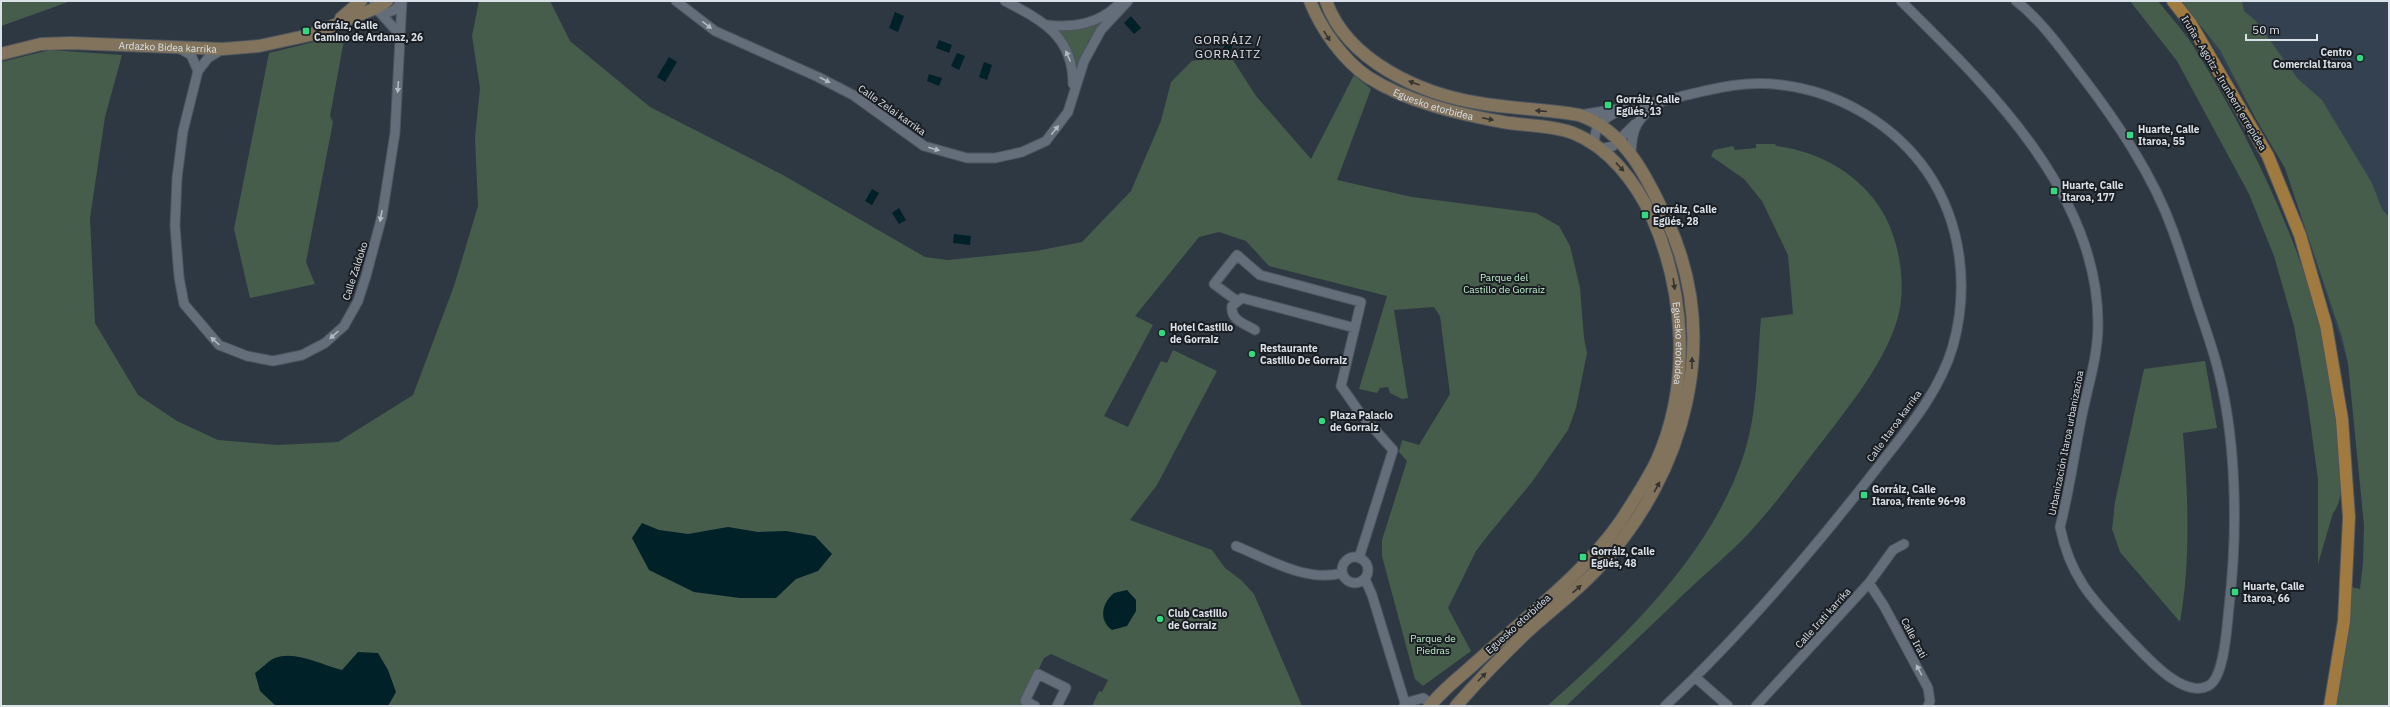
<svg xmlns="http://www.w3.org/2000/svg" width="2390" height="707" font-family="'IBM Plex Sans',sans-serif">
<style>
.built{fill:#334151}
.green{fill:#465d4c}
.water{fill:#002127}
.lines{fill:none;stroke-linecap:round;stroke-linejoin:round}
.street-casing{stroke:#4d555e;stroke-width:11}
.secondary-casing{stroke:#4d555e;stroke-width:14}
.primary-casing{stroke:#4d555e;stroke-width:14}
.street{stroke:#636e7a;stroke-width:9}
.secondary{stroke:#82745c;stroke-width:12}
.primary{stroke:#a17a3f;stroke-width:12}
.oneway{fill:#b1b9c2}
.oneway2{fill:#343431}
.poi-dot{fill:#34d881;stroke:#1a1e23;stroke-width:1.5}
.labels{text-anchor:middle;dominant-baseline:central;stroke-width:4;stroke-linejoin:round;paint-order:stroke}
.poi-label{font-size:10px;font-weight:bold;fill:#dbe1e8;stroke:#1a1e23;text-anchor:start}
.street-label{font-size:10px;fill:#dbe1e8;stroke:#1a1e23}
.park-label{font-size:10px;fill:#c0f3ce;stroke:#1a1e23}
.quarter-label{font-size:12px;letter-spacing:1px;fill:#dbe1e8;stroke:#1a1e23}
</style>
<rect width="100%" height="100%" fill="#2e3842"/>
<!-- built -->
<path class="built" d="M2180 1H2389V602L2360 590 2363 563 2364 525 2348 363 2285 168 2202 27Z"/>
<!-- green -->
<path class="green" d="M1 1H71L1 26Z
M479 1H550L570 41 650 107 783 175 925 257 948 260 1036 251 1082 242 1131 191 1161 121 1171 82 1192 61 1213 57 1233 60 1256 96 1311 159 1354 75 1371 89 1337 180 1412 197 1536 213 1559 226 1570 246 1580 288 1584 338 1587 353 1576 408 1568 430 1532 482 1489 534 1476 551 1448 608 1471 651 1423 686 1415 679 1382 556V540L1407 461 1399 452 1402 440 1419 445 1450 394 1440 316 1434 307 1394 310 1408 398 1402 399 1390 393 1388 387 1380 388 1377 393 1359 389 1387 296 1269 266 1246 241 1219 232 1199 237 1135 316 1153 325 1104 416 1128 427 1161 361 1167 363 1173 350 1217 371 1157 485 1130 520 1212 550 1225 568 1241 580 1254 594 1302 706H1092L1099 691 1102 692 1108 680 1051 654 1044 658 1021 706H1V62L50 50 122 55 105 117 90 218 95 323 138 395 177 421 218 440 277 445 338 442 413 395 454 286 478 206 475 138 480 88 472 36Z
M2130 1H2158C2169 15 2182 29 2192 44 2243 125 2287 214 2315 306 2327 344 2330 386 2336 425 2339 447 2348 496 2333 513L2318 564V479L2307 398 2294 326 2274 256 2249 194 2177 61Z
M2181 1H2242L2244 11 2255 20 2298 79 2322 100 2372 183 2382 209 2389 217V706H2325L2346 586 2360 589 2363 563 2364 525 2348 363 2342 337 2285 168 2256 119 2220 50Z
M1106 19 1089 40 1076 69 1055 29 1081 28Z
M334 37 344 40 330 116 333 122 306 262 315 284 250 298 234 229 269 53Z
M1756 144H1775L1776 146C1818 151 1860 174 1882 211 1899 239 1907 284 1898 317 1886 359 1855 399 1828 434 1802 467 1777 503 1748 534 1729 554 1707 572 1687 591 1647 630 1606 668 1566 706H1547C1624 638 1712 554 1744 454 1758 411 1757 363 1761 318L1793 314 1788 255 1762 201 1744 179 1711 156 1714 150 1733 146 1735 150 1756 148Z
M2205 361 2217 428 2183 433C2188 496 2191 559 2180 622L2120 552 2112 529 2115 502 2144 369Z"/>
<!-- water -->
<path class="water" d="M895 12 904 16 898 32 889 28Z
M1131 16 1141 28 1134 34 1124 23Z
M1226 38 1234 39 1230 54 1223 52Z
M939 40 952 45 949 53 936 48Z
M957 53 965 56 959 70 951 66Z
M669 57 677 62 665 82 657 77Z
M984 62 992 65 987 80 979 77Z
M929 74 942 78 939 86 927 81Z
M872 189 879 193 872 205 865 201Z
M899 208 906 220 899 224 892 213Z
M954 234 971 236 970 245 953 243Z
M642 523 659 530 688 534 728 527 758 532 786 531 815 536 832 554 818 571 796 579 776 598H740L694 592 649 570 632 538Z
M1127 590 1136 600V611L1127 626 1112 630C1098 620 1102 603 1114 593Z
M358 652 378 653 388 670 396 692 388 706H276L260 691 255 673C261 669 268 661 275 658 295 650 322 665 342 670Z"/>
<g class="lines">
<!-- street casing -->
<g class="street-casing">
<path id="street" d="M374 1 376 8 400 35
M676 1 715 31 818 77 853 95 924 146 967 158H995L1022 152 1046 141 1068 112 1084 61 1101 30 1128 1
M1005 1C1043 21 1073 36 1073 84
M1901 1C1988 87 2099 194 2098 325 2098 357 2087 389 2081 420 2074 456 2069 492 2060 527 2071 581 2096 603 2132 642 2147 657 2183 699 2208 686 2225 678 2227 624 2229 607 2238 531 2237 437 2216 362 2210 340 2202 319 2195 297 2188 275 2181 253 2173 231 2153 175 2117 122 2081 75 2061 49 2042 21 2016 1
M379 12C391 14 396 10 402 1
M1047 25C1074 28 1098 24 1118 5
M179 48 191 55 198 71
M223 49 208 58 198 71 183 131 177 178 175 226 179 277 184 304 219 345 247 356 273 361 302 355 325 343 344 326 358 301 366 276 382 216 395 133 402 1
M1579 115C1608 111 1637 106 1666 100 1705 91 1742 79 1782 85 1840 92 1895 125 1928 173 1962 224 1969 288 1953 346 1939 394 1904 433 1874 472 1810 554 1741 635 1665 706
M1595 146C1593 128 1600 121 1615 113
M1600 149 1613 146 1635 124
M1631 157C1631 128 1637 117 1661 102
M1237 301 1214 284 1237 255 1260 275 1361 302 1341 386 1360 413 1393 450 1359 558
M1255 330C1245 324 1230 320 1232 306L1242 298 1355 328
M1236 546C1268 559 1307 583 1342 573
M1342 570a13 13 0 1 1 26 0a13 13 0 1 1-26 0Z
M1365 579 1372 595 1405 703
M1869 583 1884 606 1928 688 1930 701 1928 706
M1695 677 1728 706
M1035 706 1025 701 1038 674 1066 688 1057 706
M1404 706 1405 703 1423 698 1434 706
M1756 706 1869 583 1893 550 1904 544"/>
</g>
<!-- secondary casing -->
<g class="secondary-casing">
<g id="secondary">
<path id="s1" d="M1310 1C1321 29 1343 60 1368 77 1407 102 1458 114 1503 122 1526 126 1551 125 1573 133 1610 148 1636 183 1652 217 1685 292 1691 384 1657 460 1647 481 1633 502 1620 522 1584 574 1522 620 1474 664 1460 677 1442 690 1430 706"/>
<path d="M1326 1C1347 61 1421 94 1479 103 1513 109 1547 109 1579 115 1625 130 1648 179 1667 220 1722 339 1686 472 1600 566 1577 592 1548 612 1523 636 1500 658 1477 682 1456 706"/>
<path d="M341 18 361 1"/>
<path id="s2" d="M1 54 41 44 71 43 223 49 259 46 310 35 376 8 387 1"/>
</g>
</g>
<!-- primary casing -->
<g class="primary-casing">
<path id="primary" d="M2173 1 2191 24 2268 156 2300 235 2326 325 2342 419 2349 517 2344 621 2330 706"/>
</g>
<!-- street -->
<use href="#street" class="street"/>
<!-- secondary -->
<use href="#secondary" class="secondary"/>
<!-- primary -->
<use href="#primary" class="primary"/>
</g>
<!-- one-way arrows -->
<defs><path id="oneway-solid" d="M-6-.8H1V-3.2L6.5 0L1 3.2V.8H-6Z"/></defs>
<g class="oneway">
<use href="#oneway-solid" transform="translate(707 25) rotate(38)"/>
<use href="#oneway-solid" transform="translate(1068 56) rotate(-114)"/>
<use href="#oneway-solid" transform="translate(825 80) rotate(28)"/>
<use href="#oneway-solid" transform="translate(398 87) rotate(94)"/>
<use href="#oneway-solid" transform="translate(1055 130) rotate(-51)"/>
<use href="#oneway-solid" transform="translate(934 149) rotate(16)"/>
<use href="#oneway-solid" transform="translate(381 216) rotate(101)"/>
<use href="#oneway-solid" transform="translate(334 335) rotate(138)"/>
<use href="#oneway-solid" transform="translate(215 341) rotate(-138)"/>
<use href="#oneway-solid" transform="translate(1919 670) rotate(-118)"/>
</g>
<g class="oneway2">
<use href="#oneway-solid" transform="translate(1327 36) rotate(58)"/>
<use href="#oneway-solid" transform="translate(1414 83) rotate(-160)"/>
<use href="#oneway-solid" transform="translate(1541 111) rotate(-175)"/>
<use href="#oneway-solid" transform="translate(1488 119) rotate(12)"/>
<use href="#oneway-solid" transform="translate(1620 167) rotate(47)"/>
<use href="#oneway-solid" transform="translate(1674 284) rotate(81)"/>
<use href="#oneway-solid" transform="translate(1692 363) rotate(-89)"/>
<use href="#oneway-solid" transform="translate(1657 487) rotate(-61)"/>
<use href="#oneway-solid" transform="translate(1577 589) rotate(-41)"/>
<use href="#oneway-solid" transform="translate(1482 677) rotate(-46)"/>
</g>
<!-- markers -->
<g class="poi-dot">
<rect x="302" y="27" width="8" height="8" rx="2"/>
<circle cx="2360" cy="58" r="4"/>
<rect x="1604" y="101" width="8" height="8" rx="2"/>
<rect x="2126" y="131" width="8" height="8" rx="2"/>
<rect x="2050" y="187" width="8" height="8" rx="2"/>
<rect x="1641" y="211" width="8" height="8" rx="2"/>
<circle cx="1162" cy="333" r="4"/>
<circle cx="1252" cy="354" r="4"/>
<circle cx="1322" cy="421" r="4"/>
<rect x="1860" y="491" width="8" height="8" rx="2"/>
<rect x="1579" y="553" width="8" height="8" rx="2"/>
<rect x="2231" y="588" width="8" height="8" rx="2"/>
<circle cx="1160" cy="619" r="4"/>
</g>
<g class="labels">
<!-- poi labels -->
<g class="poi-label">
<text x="314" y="25">Gorráiz, Calle<tspan x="314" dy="12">Camino de Ardanaz, 26</tspan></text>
<text x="2352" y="52" text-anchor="end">Centro<tspan x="2352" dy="12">Comercial Itaroa</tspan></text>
<text x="1616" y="99">Gorráiz, Calle<tspan x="1616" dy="12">Egüés, 13</tspan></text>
<text x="2138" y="129">Huarte, Calle<tspan x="2138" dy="12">Itaroa, 55</tspan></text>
<text x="2062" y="185">Huarte, Calle<tspan x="2062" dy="12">Itaroa, 177</tspan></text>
<text x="1653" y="209">Gorráiz, Calle<tspan x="1653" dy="12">Egüés, 28</tspan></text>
<text x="1170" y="327">Hotel Castillo<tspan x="1170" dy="12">de Gorraiz</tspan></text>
<text x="1260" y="348">Restaurante<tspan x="1260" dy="12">Castillo De Gorraiz</tspan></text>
<text x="1330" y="415">Plaza Palacio<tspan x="1330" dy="12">de Gorraiz</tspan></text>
<text x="1872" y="489">Gorráiz, Calle<tspan x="1872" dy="12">Itaroa, frente 96-98</tspan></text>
<text x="1591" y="551">Gorráiz, Calle<tspan x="1591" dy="12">Egüés, 48</tspan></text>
<text x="2243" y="586">Huarte, Calle<tspan x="2243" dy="12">Itaroa, 66</tspan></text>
<text x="1168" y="613">Club Castillo<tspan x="1168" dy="12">de Gorraiz</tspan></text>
</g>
<!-- street labels -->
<g class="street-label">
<text stroke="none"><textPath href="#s2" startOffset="168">Ardazko Bidea karrika</textPath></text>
<text transform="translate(2224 83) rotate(59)">Iruña - Agoitz - Irunberri errepidea</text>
<text stroke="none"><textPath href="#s1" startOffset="168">Eguesko etorbidea</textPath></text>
<text transform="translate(892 110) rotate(35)">Calle Zelai karrika</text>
<text transform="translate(355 271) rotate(-72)">Calle Zaldoko</text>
<text stroke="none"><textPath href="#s1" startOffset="559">Eguesko etorbidea</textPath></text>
<text transform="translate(1894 426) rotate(-54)">Calle Itaroa karrika</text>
<text transform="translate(2066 443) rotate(-79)">Urbanización Itaroa urbanizazioa</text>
<text transform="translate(1823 618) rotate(-48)">Calle Irati karrika</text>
<text transform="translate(1518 624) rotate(-42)">Eguesko etorbidea</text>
<text transform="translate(1914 638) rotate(62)">Calle Irati</text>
</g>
<!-- park labels -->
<g class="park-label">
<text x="1504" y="277">Parque del<tspan x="1504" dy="12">Castillo de Gorraiz</tspan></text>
<text x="1433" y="638">Parque de<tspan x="1433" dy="12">Piedras</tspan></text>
</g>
<!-- quarter labels -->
<g class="quarter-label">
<text x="1228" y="39">GORRÁIZ /<tspan x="1228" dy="14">GORRAITZ</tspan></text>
</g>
</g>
<!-- border -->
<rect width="2390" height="707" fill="none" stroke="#dbe1e8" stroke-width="4"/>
<!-- scale -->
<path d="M2246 34v6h71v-6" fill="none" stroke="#dbe1e8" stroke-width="2"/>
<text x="2252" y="34" font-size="12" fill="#dbe1e8" stroke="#1a1e23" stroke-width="3" paint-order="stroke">50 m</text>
</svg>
